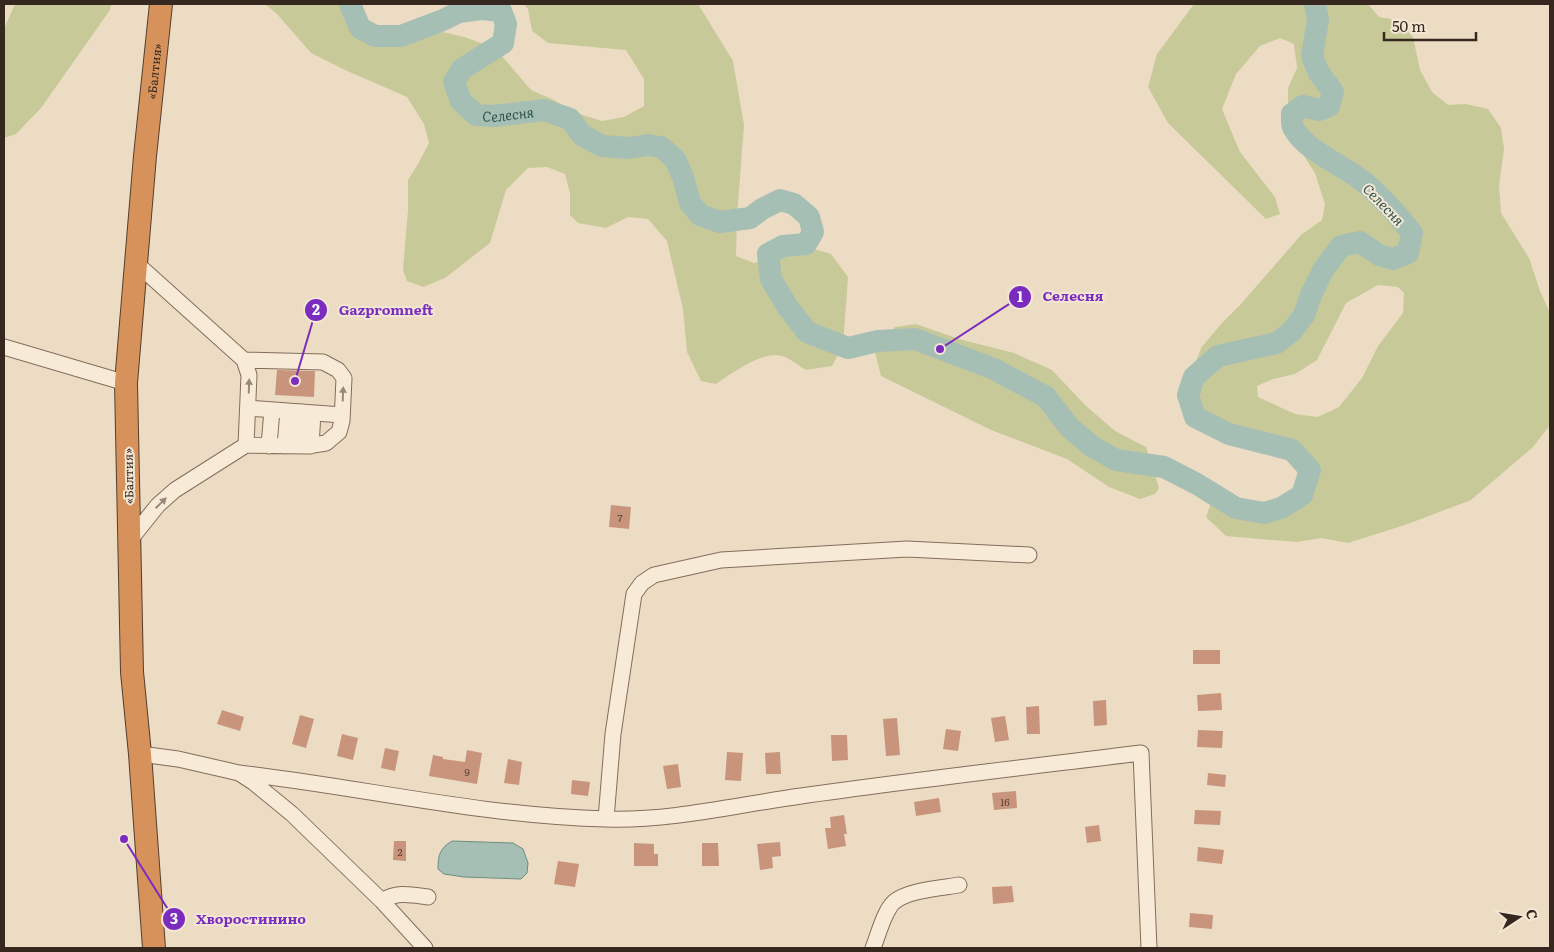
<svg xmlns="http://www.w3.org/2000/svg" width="1554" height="952" font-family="Literata,serif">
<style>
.green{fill:#c8c999;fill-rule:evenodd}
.water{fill:#a6bfb5;stroke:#6d8d82}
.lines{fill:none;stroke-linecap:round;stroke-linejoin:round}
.river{stroke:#a6bfb5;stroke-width:22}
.building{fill:#c8947c}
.minor-casing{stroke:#856d5c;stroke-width:17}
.highway-casing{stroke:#533d30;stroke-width:24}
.minor{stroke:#f7ead7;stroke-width:15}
.highway{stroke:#d6925a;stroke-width:22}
.oneway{fill:#96897b}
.labels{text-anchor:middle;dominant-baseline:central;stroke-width:4;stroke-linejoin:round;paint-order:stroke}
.number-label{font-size:10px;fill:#5a4336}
.street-label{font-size:12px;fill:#36281f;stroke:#f3e7d4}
.water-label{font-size:14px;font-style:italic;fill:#2f554f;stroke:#f3e7d4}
.leader{fill:none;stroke:#7b2cbf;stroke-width:2}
.callout-dot{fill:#7b2cbf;stroke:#f3e7d4;stroke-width:2}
.mark-label{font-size:15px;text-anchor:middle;font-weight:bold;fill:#fff}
.callout-label{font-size:14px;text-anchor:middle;font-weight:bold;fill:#7b2cbf;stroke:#f3e7d4;stroke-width:4;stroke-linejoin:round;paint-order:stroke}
</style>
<rect width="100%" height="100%" fill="#ecdcc4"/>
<!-- green -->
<path class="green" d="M15 4H111L110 10 41 108 16 134 4 138V29Z
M265 4H344L356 34 368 43 389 47 443 32 464 37 495 48 531 90 554 100 573 112 602 121 624 117 644 106V79L626 50 548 43 532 31 528 9 524 4H698L733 61 744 125 737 217 736 256 754 263 804 246 831 254 848 277 843 345 832 366 806 370C799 366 792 360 785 357 764 349 734 372 716 384L701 381 687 352 683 309 667 241 648 219 628 217 606 228 578 223 570 215V193L565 174 547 167 528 168 506 190 490 243 445 278 423 287 407 281 403 270 408 210V180L418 164 429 143 424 124 407 97 345 70 311 53 277 14Z
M1194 4H1368L1379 17 1397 20 1413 37 1420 70 1432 92 1448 105 1466 104 1488 109 1501 128 1504 149 1499 186 1501 213 1529 258 1540 291 1550 313V425L1533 447 1471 500 1405 525 1348 543 1321 538 1297 542 1226 536 1206 517 1212 500 1236 508 1264 513 1281 508 1302 495 1310 470 1292 450 1229 434 1195 417 1188 395 1194 367 1201 348 1221 324 1241 304 1301 235 1322 220 1325 204 1315 173 1297 145 1288 112V88L1297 68 1294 44 1280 38 1260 46 1236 74 1222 109 1240 152 1275 197 1280 214 1266 219 1168 123 1148 87 1157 54ZM1378 285 1398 287 1404 293 1403 313 1378 346 1362 378 1339 407 1318 417 1295 414 1258 397 1257 386 1273 379 1295 374 1317 360 1346 303Z
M916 324 959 339 1014 353 1052 370 1085 405 1115 431 1146 447 1159 488 1155 494 1140 499 1109 487 1067 459 991 430 881 376 875 352 895 327Z"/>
<!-- water -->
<path class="water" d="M452 841 513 843 523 849 528 863 527 873 521 879 464 877 444 874 438 869C438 855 440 848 452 841Z"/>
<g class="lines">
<!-- river -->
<path class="river" id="s1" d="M350 4 360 28 375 36H401L443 20 459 12 481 9 501 11 506 24 503 43 462 69 454 82 461 101 476 115 494 116 544 110 570 119 582 135 602 146 629 148 648 145 661 147 675 159 683 177 690 203 700 215 720 222 750 218 762 209 780 200 794 204 809 217 813 232 806 244 783 246 768 254 771 279 787 306 807 332 848 348 878 341 915 339 994 369 1046 397 1069 427 1093 447 1116 460 1164 467 1197 484 1236 508 1264 513 1281 508 1302 495 1310 470 1292 450 1229 434 1195 417 1188 395 1194 377 1218 356 1277 343 1292 331 1304 315 1311 295 1323 270 1341 246 1360 242 1379 255 1393 259 1408 253 1412 233C1398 215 1382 197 1364 182 1345 166 1307 152 1294 129 1291 125 1292 119 1292 114L1303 106 1319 110 1329 106 1333 92 1319 73 1312 56 1318 20 1315 4"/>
</g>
<!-- building -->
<path class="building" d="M277 370 315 371 314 397 275 395Z
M611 505 631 507 629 529 609 527Z
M1193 650H1220V664H1193Z
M1221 693 1222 710 1198 711 1197 695Z
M1106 700 1107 725 1094 726 1093 701Z
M1039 706 1040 734H1027L1026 707Z
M222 710 244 717 240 731 217 724Z
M300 715 314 719 306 748 292 744Z
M1005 716 1009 740 995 742 991 718Z
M897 718 900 755 886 756 883 719Z
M946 729 961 731 958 751 943 749Z
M1198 730 1223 731 1222 748 1197 747Z
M342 734 358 738 353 760 337 756Z
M831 735H847L848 760 832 761Z
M385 748 399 751 395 771 381 768Z
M467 750 482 753 477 784 429 776 433 755 443 757V759L465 762Z
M727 752 743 753 741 781 725 780Z
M780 752 781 774H766L765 753Z
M508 759 522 762 519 785 504 783Z
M678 764 681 787 667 789 663 766Z
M1208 773 1226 775 1225 787 1207 785Z
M572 780 590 782 588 796 571 794Z
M1016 791 1017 808 994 810 992 793Z
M939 798 941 812 916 816 914 802Z
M1195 810 1221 811 1220 825 1194 824Z
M844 815 847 834H844L846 846 828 849 825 828H831L830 817Z
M1099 825 1101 841 1087 843 1085 827Z
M394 841H406V861L393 860Z
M780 842 781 856 772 857 773 868 760 870 757 844Z
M634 843 654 844V854H658V866H634Z
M702 843H718L719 866H702Z
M1198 847 1224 850 1222 864 1197 861Z
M558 861 579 864 575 887 554 884Z
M1012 886 1014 902 993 904 992 887Z
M1190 913 1213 915 1212 929 1189 927Z"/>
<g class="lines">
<!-- minor casing -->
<g class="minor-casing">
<path id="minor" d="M4 347 126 383
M244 360 323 362 338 370 344 378 342 421 339 432 326 443 307 446 246 445
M248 408 342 415
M269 446 272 410
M285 446 288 411
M299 446 302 412
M311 446 313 413
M130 540 158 505 175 490 246 445 249 375 244 360 136 263
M140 754 178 759 239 773 253 782 292 814 382 901 425 948
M239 773C361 787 482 816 606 819 672 821 736 805 801 796 914 780 1027 767 1141 753L1149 948
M606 819 613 734 634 594 642 583 654 575 721 560 907 549 1029 555
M382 901C397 891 412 895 428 897
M873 948C878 936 884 911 894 902 908 890 942 888 959 885"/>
</g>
<!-- highway casing -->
<g class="highway-casing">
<g id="highway">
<path id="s2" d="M154 948 140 754 132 672 126 383 145 156 161 4"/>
</g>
</g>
<!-- minor -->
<use href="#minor" class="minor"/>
<!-- highway -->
<use href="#highway" class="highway"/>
</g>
<!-- one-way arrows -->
<defs><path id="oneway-solid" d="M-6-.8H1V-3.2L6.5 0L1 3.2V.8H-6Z" transform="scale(1.25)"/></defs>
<g class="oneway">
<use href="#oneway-solid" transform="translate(249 386) rotate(-88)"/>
<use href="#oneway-solid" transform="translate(343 394) rotate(-88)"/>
<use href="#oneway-solid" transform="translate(161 503) rotate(-44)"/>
</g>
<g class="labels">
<!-- number labels -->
<g class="number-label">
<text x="620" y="517">7</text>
<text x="467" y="771">9</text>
<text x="1005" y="801">16</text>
<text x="400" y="851">2</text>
</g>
<!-- street labels -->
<g class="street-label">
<text stroke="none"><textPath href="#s2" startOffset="879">«Балтия»</textPath></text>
<text transform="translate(128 476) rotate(-91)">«Балтия»</text>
</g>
<!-- water labels -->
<g class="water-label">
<text stroke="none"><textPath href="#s1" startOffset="344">Селесня</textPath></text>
<text transform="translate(1384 204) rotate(46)">Селесня</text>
</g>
</g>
<!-- callouts -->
<path class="leader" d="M940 349L1020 297M295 381L316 310M124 839L174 919"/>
<g class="callout-dot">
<circle cx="940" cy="349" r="5"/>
<circle cx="295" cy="381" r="5"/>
<circle cx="124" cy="839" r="5"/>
<circle cx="1020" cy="297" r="12"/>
<circle cx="316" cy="310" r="12"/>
<circle cx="174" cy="919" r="12"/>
</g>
<g class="mark-label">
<text x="1020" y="302">1</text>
<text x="316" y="315">2</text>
<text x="174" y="924">3</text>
</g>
<g class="callout-label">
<text x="1073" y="301">Селесня</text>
<text x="386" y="315">Gazpromneft</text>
<text x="251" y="924">Хворостинино</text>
</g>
<!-- border -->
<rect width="1554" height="952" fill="none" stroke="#36281f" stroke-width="10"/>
<!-- north arrow -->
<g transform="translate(1519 917) rotate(78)" stroke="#f3e7d4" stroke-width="4" paint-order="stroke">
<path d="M0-4L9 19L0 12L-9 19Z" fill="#36281f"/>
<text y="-8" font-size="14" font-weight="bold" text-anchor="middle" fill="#36281f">С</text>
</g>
<!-- scale -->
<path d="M1384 32v8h92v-8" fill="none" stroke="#36281f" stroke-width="2.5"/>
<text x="1392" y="32" font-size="15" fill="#36281f" stroke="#f3e7d4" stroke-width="4" paint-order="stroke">50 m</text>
</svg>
